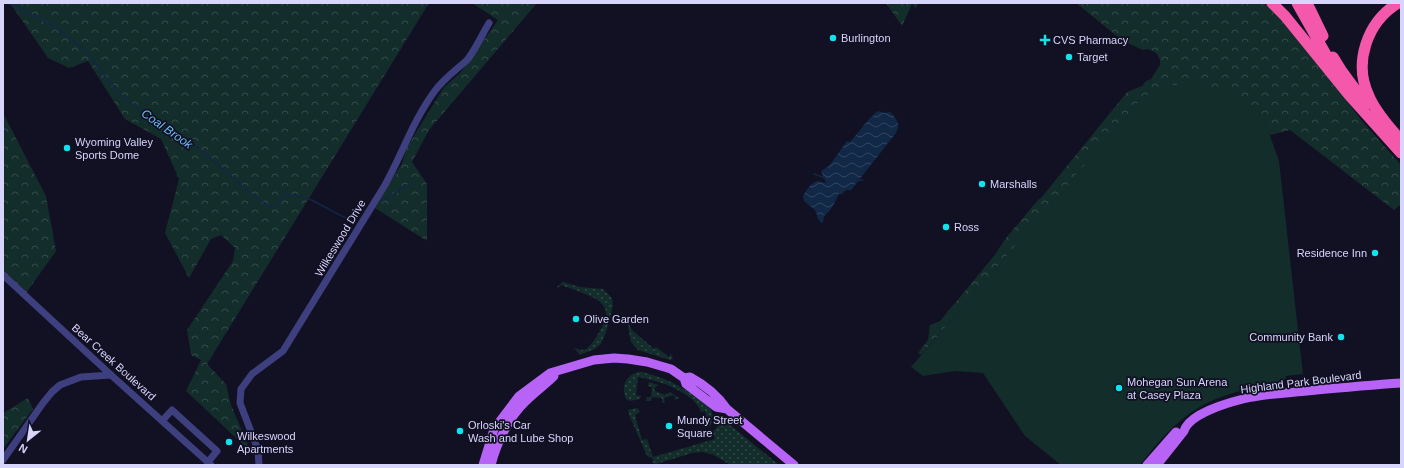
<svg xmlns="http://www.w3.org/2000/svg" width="1404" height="468" font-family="Helvetica,sans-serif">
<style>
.grass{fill:url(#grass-dots)}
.forest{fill:url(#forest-crowns)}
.pitch{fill:#132d2b}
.water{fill:url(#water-waves)}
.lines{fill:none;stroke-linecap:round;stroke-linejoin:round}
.stream{stroke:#112846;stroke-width:1.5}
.minor{stroke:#3e3f7f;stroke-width:7}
.major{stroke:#b763f5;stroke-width:9}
.highway{stroke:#f458ab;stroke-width:11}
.poi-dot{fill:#0fe3ee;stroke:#121023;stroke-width:1.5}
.labels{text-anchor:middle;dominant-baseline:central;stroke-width:3.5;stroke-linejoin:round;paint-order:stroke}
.poi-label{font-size:11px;fill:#d7d5fc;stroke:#121023;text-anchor:start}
.street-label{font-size:11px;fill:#d7d5fc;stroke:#121023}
.water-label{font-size:12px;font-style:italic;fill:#6abcf5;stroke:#121023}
</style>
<defs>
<pattern id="grass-dots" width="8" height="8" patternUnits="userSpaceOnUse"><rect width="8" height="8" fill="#132d2b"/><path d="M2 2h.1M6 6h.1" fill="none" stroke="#354b4b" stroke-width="1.8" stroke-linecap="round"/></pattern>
<pattern id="forest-crowns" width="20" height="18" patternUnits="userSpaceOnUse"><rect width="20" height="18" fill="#132d2b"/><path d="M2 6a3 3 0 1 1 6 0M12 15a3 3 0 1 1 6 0" fill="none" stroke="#354b4b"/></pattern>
<pattern id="water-waves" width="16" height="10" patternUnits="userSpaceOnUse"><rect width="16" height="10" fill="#112846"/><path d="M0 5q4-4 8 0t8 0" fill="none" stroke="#334662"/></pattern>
</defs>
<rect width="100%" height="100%" fill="#121023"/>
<!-- grass -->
<path class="grass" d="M563 282 580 287 603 289 612 298 613 306 606 332 601 344 595 349 580 355 574 348C578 349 582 351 586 349 592 346 605 324 606 317 607 312 605 307 601 303 595 296 571 289 561 285L558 288 557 287Z
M627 321 632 330 654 349 656 347 669 357 671 354 673 359 670 360 638 350 631 342Z
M642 372C665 378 681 385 700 400 704 403 709 406 711 410 714 416 712 422 710 428L705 411 701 412C694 392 658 380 638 377L636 395 641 396 640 399 630 401 626 399C620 386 627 372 642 372Z
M649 382 658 385 654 389 655 391 665 395 670 392 679 398 675 400 674 395 664 398 665 403H662V398L652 397 651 401H646L647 397H651L652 387 648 386Z
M637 408 639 410 640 412 635 415 642 440 647 439 653 457 715 439 713 432C718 426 722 419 729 424L779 465H731L712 454 702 452 692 453 656 464 652 462 654 461 652 458 647 456 630 417 628 410Z"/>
<!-- forest -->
<path class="forest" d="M10 3H429L207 364 226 384 231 405 251 452 186 391 201 360 191 355 187 330 233 261 235 248 221 235 211 239 189 278 165 233 179 179 161 139 125 119 88 61 69 68 48 58Z
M472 3H537L429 130 412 162 427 184V241L375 208 402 163 407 147 444 87 460 73 498 20Z
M886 3H918L916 8 912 4 902 26Z
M1076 3H1265L1273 10 1284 21 1363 122 1401 165V204L1394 210 1290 130 1266 136 1007 256 921 355 918 353 928 340 930 325 940 321 994 256 1006 238 1038 200 1041 198 1127 92 1142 86 1146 81 1151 79 1160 65V60L1157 54 1153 51 1148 49 1143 50 1123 41Z
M3 113 46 196 56 251 26 293 3 272Z
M28 398 33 409 3 449V413Z"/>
<!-- pitch -->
<path class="pitch" d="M1200 83 1236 95 1263 116 1279 161 1303 374 1286 376C1285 380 1283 384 1279 386 1275 387 1268 387 1264 387 1253 389 1241 390 1230 394 1189 406 1166 432 1140 465H1061L1025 436 983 373 955 371 923 376 911 367 1141 99 1163 86Z"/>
<!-- water -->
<path class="water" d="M878 111 885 113 890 112C897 119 901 124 896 133L851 190H846L842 194H839C835 202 831 211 824 216L823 223 820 222 817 217V215L815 210 804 201 803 196C807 189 810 184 817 181L826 183 821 171 829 166 847 141 850 142 870 118Z"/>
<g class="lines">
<!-- stream -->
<path class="stream" d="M8 3 54 26 84 50 120 94 153 122C177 125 230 176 250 193 257 199 264 203 271 207L276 206 285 195C290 195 296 195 301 196 318 201 332 213 349 219L358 214
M814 174 825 178
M857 181 863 180
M382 201 413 182"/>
<!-- minor -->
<path class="minor" d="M3 275 111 375 211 465
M162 421 172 410 217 451 208 462
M3 460 43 403 52 392 60 385 81 377 111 375
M259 465 258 450 240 403 241 389 252 374 283 351 385 185C402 154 413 121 434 92 443 79 455 71 467 60 474 52 483 33 489 23"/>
<!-- major -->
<path class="major" d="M684 378 690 377C705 385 718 396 727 409L794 465
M483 465 494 429 519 396 550 373 594 360 614 358 628 359 647 362 671 369 684 378 686 384 716 407 727 409
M491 465C497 442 509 417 526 401 535 392 545 385 554 376
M1147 465 1176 432
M1157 465 1184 431C1189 414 1227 403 1243 399 1264 394 1286 393 1307 391 1338 388 1370 385 1401 383"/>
<!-- highway -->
<path class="highway" d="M1272 3 1285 16 1349 95 1401 153
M1297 3 1333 67
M1307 3 1323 36
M1398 3C1367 22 1353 63 1369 96 1376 113 1390 127 1401 141
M1333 57 1341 70 1366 104"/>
</g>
<!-- markers -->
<g class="poi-dot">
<circle cx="833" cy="38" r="4"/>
<path d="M1043 34h4v4h4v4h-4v4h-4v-4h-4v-4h4z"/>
<circle cx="1069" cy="57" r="4"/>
<circle cx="67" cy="148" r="4"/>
<circle cx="982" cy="184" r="4"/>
<circle cx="946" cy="227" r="4"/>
<circle cx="1375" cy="253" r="4"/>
<circle cx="576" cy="319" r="4"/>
<circle cx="1341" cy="337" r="4"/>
<circle cx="1119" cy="388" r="4"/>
<circle cx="669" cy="426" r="4"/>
<circle cx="460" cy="431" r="4"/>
<circle cx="229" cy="442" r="4"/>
</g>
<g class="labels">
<!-- poi labels -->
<g class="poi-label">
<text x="841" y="38">Burlington</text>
<text x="1053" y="40">CVS Pharmacy</text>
<text x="1077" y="57">Target</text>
<text x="75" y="142">Wyoming Valley<tspan x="75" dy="13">Sports Dome</tspan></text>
<text x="990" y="184">Marshalls</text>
<text x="954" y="227">Ross</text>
<text x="1367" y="253" text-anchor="end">Residence Inn</text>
<text x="584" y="319">Olive Garden</text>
<text x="1333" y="337" text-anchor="end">Community Bank</text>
<text x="1127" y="382">Mohegan Sun Arena<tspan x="1127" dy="13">at Casey Plaza</tspan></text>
<text x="677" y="420">Mundy Street<tspan x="677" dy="13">Square</tspan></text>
<text x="468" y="425">Orloski's Car<tspan x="468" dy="13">Wash and Lube Shop</tspan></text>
<text x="237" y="436">Wilkeswood<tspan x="237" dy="13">Apartments</tspan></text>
</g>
<!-- street labels -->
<g class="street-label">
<text transform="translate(340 238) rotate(-59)">Wilkeswood Drive</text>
<text transform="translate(114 362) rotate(42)">Bear Creek Boulevard</text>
<text transform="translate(1301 382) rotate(-7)">Highland Park Boulevard</text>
</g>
<!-- water labels -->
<g class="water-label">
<text transform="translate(167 129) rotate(35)">Coal Brook</text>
</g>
</g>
<!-- border -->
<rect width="1404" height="468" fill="none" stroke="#d7d5fc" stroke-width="8"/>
<!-- north arrow -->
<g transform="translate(28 440) rotate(210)" stroke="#121023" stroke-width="3" paint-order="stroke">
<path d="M0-3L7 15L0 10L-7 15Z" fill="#d7d5fc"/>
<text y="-6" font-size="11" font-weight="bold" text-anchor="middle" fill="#d7d5fc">N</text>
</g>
</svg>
